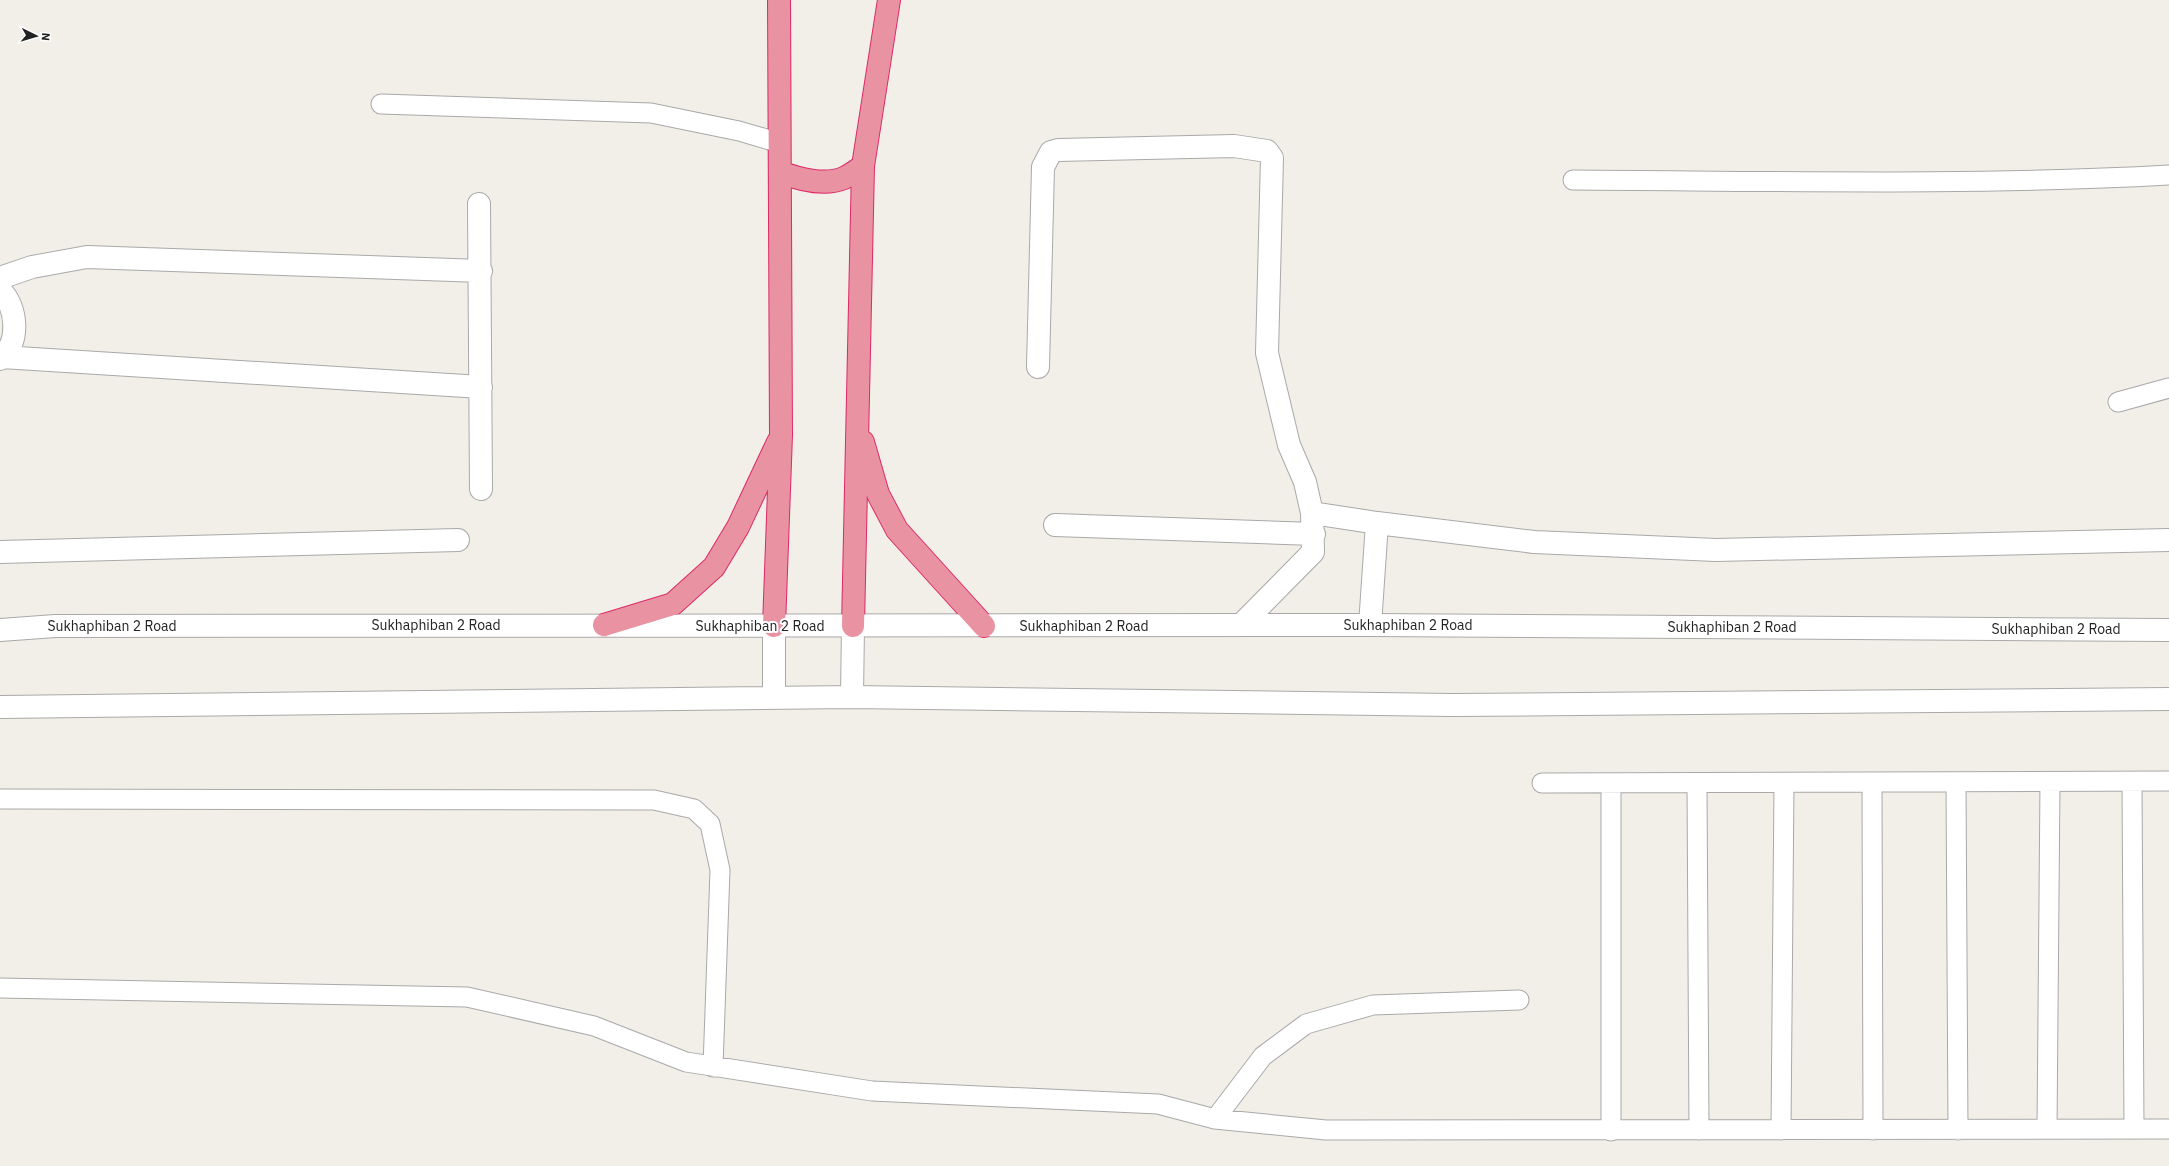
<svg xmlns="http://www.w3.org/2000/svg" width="2169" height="1166" font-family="'IBM Plex Sans',sans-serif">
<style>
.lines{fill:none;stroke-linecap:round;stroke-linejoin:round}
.service-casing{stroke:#a9a9a9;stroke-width:21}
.minor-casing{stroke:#a9a9a9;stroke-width:24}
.tertiary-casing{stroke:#a9a9a9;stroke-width:24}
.motorway-casing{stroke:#dc2a67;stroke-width:24}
.service{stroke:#fff;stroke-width:19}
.minor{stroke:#fff;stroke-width:22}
.tertiary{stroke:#fff;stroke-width:22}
.motorway{stroke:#e892a2;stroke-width:22}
.labels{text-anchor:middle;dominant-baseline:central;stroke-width:4;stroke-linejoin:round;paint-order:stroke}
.street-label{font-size:14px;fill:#222;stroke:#fff}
</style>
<rect width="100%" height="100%" fill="#f2efe9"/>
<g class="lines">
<!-- service casing -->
<g class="service-casing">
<path id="service" d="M381 104 651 113 739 131 780 143
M1573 180C1772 181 1970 186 2169 175
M2118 402 2169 388
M1872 782 1873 1130
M1956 782 1958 1130
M2132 782 2134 1129
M1542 783 2169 781
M1697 783 1699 1130
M0 799 654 800 694 809 710 824 720 870 713 1067
M0 988 467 997 594 1026 686 1062 872 1091 1158 1104 1215 1119 1326 1130 2169 1129
M1215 1119 1263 1056 1306 1024 1373 1005 1519 1000
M2047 1129 2050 782
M1781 1130 1784 783
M1611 1131V783"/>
</g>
<!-- minor casing -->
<g class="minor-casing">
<path id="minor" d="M479 204 481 489
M0 278 32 267 87 257 481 271
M0 290C17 306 21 343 0 359
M2 357 481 387
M1038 367 1043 167 1051 152 1058 150 1234 146 1267 151 1272 158 1267 353 1289 445 1305 482 1312 513 1313 552 1241 625
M1312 513 1377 523 1534 542 1716 550 2169 540
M1055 525 1314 534
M0 552 458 540
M1370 625 1377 523"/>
</g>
<!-- tertiary casing -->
<g class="tertiary-casing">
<path id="tertiary" d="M774 626V697
M0 630 55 626 1370 625 2169 630
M852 697 853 626
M0 707 852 697 1452 705 2169 699"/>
</g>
<!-- motorway casing -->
<g class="motorway-casing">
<path id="motorway" d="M780 172C798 179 825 186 844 178 851 175 857 170 863 166
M863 442 878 494 897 530 984 626
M604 625 673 604 714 567 738 527 778 442
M774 626 781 435 779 0
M853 626 863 166 889 0"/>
</g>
<!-- service -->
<use href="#service" class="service"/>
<!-- minor -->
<use href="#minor" class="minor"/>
<!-- tertiary -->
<use href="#tertiary" class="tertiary"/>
<!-- motorway -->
<use href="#motorway" class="motorway"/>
</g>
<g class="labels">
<!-- street labels -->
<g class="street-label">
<text x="436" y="625">Sukhaphiban 2 Road</text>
<text x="1408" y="625">Sukhaphiban 2 Road</text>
<text x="112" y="626">Sukhaphiban 2 Road</text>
<text x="760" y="626">Sukhaphiban 2 Road</text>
<text x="1084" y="626">Sukhaphiban 2 Road</text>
<text x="1732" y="627">Sukhaphiban 2 Road</text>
<text x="2056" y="629">Sukhaphiban 2 Road</text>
</g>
</g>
<!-- north arrow -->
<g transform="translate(36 36) rotate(95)" stroke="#ffffff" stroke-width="3" paint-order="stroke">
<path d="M0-3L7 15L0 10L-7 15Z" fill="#222222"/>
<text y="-6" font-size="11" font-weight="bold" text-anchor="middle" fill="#222222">N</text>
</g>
</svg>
